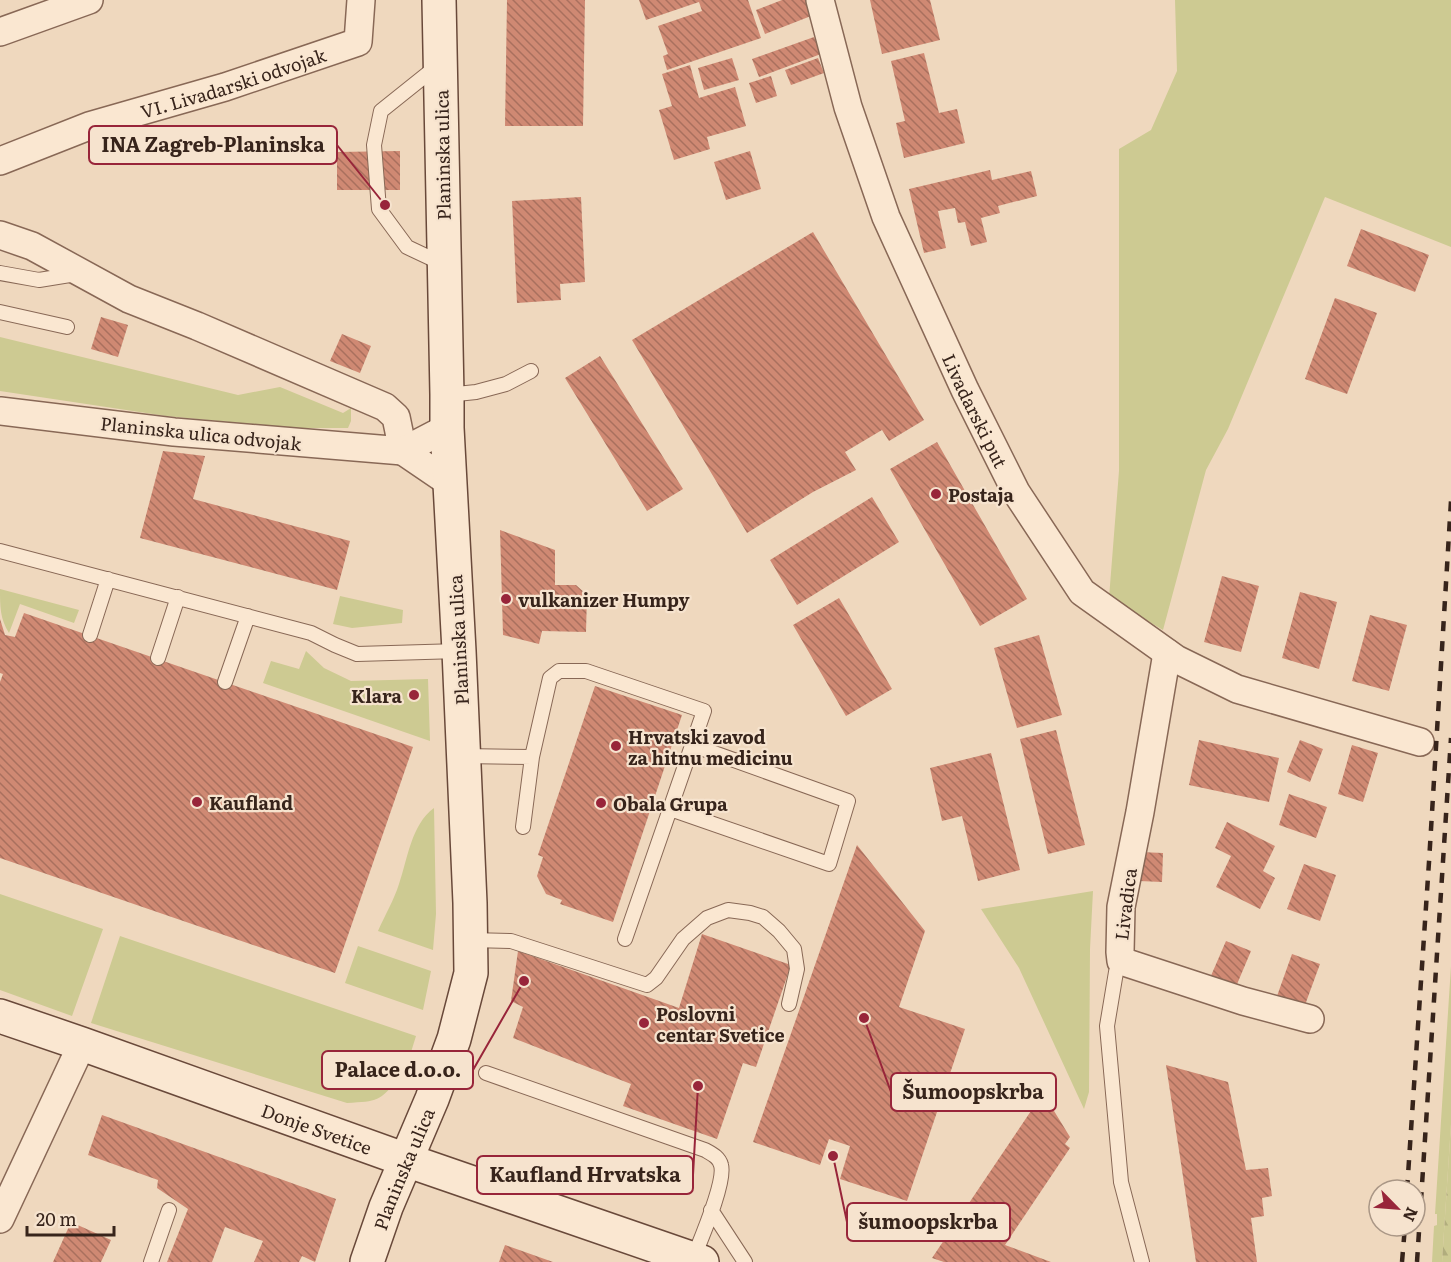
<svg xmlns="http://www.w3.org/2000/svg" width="1451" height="1262" font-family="Literata,serif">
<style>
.grass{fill:#cdca92}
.forest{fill:url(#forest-firs)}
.building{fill:url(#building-back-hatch)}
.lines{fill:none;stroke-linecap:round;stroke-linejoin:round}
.lane-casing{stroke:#886856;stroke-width:16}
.street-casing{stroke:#886856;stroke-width:30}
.secondary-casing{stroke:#69493a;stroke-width:36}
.lane{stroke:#fae7d1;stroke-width:14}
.street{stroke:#fae7d1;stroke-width:27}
.secondary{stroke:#fae7d1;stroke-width:33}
.rail{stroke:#37241b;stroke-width:4.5;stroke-dasharray:10 10;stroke-linecap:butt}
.poi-dot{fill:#98253a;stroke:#f6e3ce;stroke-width:2}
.labels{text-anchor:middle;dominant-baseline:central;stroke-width:4.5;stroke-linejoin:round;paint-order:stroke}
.street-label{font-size:18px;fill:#37241b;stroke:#f6e3ce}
.poi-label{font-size:18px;font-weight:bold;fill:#37241b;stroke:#f6e3ce;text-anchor:start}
.leader{fill:none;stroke:#98253a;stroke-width:2}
.callout-dot{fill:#98253a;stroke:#f6e3ce;stroke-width:2}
.callout{fill:#f6e3ce;stroke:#98253a;stroke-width:2}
.callout-label{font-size:20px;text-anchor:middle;font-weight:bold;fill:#37241b}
</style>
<defs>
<pattern id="forest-firs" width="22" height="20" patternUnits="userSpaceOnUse" patternTransform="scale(1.5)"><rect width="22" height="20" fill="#cdca92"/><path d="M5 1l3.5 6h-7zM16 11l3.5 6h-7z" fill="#b1ad7d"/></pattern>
<pattern id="building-back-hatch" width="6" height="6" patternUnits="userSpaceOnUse" patternTransform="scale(1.5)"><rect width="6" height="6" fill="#cf8973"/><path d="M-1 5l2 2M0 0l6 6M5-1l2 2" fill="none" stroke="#a9705e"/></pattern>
</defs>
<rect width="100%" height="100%" fill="#efd8be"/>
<!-- grass -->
<path class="grass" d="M1175 0H1451V247L1325 197 1228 429 1206 470 1163 630 1109 598 1119 471V149L1151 130 1177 71Z
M0 337 238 395 280 387 343 413 351 408V421L348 428H294L166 416 0 391Z
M0 589 79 610 74 623 20 604 9 633C0 619 0 606 0 589Z
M340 596 403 610 402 623 352 628 333 624Z
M306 651 324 668 351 681 428 679 430 741 263 683 271 661 299 669Z
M434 808 436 914 433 950 378 931C385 915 394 900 399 884 408 858 411 825 434 808Z
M1093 891 1090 949 1089 1092 1084 1109 1019 968 981 909Z
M0 894 103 929 72 1016 0 990Z
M120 936 416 1036 403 1078H399C379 1102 378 1101 347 1103L91 1023Z
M358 946 431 971 423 1010 345 983Z
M1451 966V1124L1442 1262H1432L1434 1226 1437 1225V1214H1435Z"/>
<!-- forest -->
<path class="forest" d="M1451 1124V1262H1442Z"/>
<!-- building -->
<path class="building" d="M507 0H585L583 126H505Z
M639 0H748L761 38 667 70 663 56 668 54 658 26 702 11 699 2 646 20Z
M782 0H805L811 16 765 34 756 10Z
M870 0H930L940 40 882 54Z
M814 37 821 54 759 77 752 59Z
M924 53 939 113 957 109 965 143 904 158 896 123 905 121 891 61Z
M732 58 739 80 704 90 698 68Z
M818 58 824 73 791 85 785 70Z
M690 65 699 98 735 87 746 126 707 137 710 149 674 160 659 110 672 106 662 74Z
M771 76 777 96 756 103 749 83Z
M400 151V190H337V152Z
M750 151 761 189 726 200 714 162Z
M990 170 992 180 1031 171 1037 196 998 206 1000 213 981 218 987 242 971 246 965 222 958 223 955 208 938 211 946 248 924 253 909 189Z
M581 197 585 282 560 284 561 300 517 303 512 201Z
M1361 229 1429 255 1415 292 1347 266Z
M813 232 924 420 889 441 882 430 845 452 856 470 813 492 747 533 632 340Z
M1335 298 1377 313 1347 394 1305 379Z
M101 317 128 325 118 357 91 349Z
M342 334 371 346 360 373 330 361Z
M600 356 683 489 647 511 565 378Z
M937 442 1027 599 980 626 890 469Z
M163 451 205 456 193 499 350 541 337 590 140 538Z
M872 497 899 542 797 605 770 560Z
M500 530 555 550V585H576L587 595 586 632 542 631 539 644 503 635Z
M1222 576 1259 586 1241 652 1204 642Z
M1300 592 1337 602 1319 669 1282 658Z
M839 598 892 689 846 716 793 625Z
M24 613 413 747 335 973 0 858V682L3 674 0 673V619L5 635 15 637Z
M1370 615 1407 625 1389 691 1352 681Z
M1039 635 1062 715 1017 728 994 648Z
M595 686 682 715 613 922 560 904 562 900 546 894 537 876 543 857 538 855Z
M1056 730 1085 845 1048 854 1020 739Z
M1199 740 1279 758 1269 802 1189 785Z
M1300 740 1323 749 1310 782 1287 772Z
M1352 745 1378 753 1363 802 1338 794Z
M991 753 1020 870 978 881 962 816 942 821 930 768Z
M1289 794 1327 807 1316 838 1279 825Z
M1227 822 1275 846 1263 871 1275 878 1260 909 1216 887 1231 856 1215 848Z
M857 845 925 931 899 1007 965 1029 907 1201 840 1179 850 1146 829 1139 820 1165 753 1142Z
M1140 852 1163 853 1162 882 1139 881Z
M1304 864 1336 875 1320 921 1287 909Z
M702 934 791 965 756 1067 743 1063 717 1139 623 1106 631 1084 513 1038 523 1007 511 1001 518 951 679 1008Z
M1226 941 1251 951 1235 989 1210 978Z
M1292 954 1320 964 1305 1005 1277 996Z
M1166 1065 1228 1082 1246 1170 1268 1168 1272 1196 1262 1198 1264 1216 1251 1218 1257 1262H1196Z
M1043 1093 1070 1137 1065 1144 1070 1148 1005 1245 1051 1262H944L932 1258Z
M102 1115 336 1199 315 1262 302 1256 299 1262H254L263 1241 225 1227 212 1262H167L188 1209 157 1188 158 1180 88 1155Z
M71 1222 111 1240 101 1262H53Z
M505 1245 553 1262H499Z"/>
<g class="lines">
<!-- lane casing -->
<g class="lane-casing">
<path id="lane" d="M436 67 381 111 374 145 379 209 407 247 443 264
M0 273 39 280 76 274
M0 312 67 327
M447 395 476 392 506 384 531 371
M0 551 311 633 335 645 357 654 459 651
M90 635 108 579
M158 658 178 597
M225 682 248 616
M463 756 532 757 550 678 559 671H586L704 711 625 939
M670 809 829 864 848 801 692 745
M523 827 532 757
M471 940 511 941 647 985 656 978 683 939 707 918 728 910 750 913 763 917 779 931 794 949 797 969 789 1004
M1121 961 1116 972 1107 1026 1121 1182 1142 1262
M486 1073 705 1150C712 1154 719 1157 721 1165 726 1182 700 1241 693 1259
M711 1210 745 1262
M151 1262 169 1210"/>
</g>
<!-- street casing -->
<g class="street-casing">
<g id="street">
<path id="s1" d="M820 0 848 107 886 217 965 390 1016 492 1082 592 1176 659 1237 689 1420 742"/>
<path d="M0 32 89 0"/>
<path id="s2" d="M0 161 89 126 225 87 358 42 361 0"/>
<path d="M0 235 32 246 129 299 197 326 385 407 396 417 403 451 174 432 0 411"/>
<path d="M447 428 403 451 450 483"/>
<path d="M1167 653 1140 812 1121 907 1120 952 1121 961 1243 1001 1310 1019"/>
<path d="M0 1219 82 1044"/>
</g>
</g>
<!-- secondary casing -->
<g class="secondary-casing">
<g id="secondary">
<path id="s3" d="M0 1016 82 1044 406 1160 702 1262"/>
<path id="s4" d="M367 1262 386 1207 432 1099 454 1039 471 973 470 903 459 651 447 428V395L439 0"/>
</g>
</g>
<!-- lane -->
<use href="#lane" class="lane"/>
<!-- street -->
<use href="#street" class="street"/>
<!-- secondary -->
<use href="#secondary" class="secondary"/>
<!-- rail -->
<path class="rail" d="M1407 1190 1429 862 1451 501
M1402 1262 1405 1226
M1417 1262 1451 738"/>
</g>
<!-- markers -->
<g class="poi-dot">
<circle cx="936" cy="494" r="6"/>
<circle cx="506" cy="599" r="6"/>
<circle cx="414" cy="695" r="6"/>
<circle cx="616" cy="746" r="6"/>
<circle cx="197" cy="802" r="6"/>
<circle cx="601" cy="803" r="6"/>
<circle cx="644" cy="1023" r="6"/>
</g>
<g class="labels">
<!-- street labels -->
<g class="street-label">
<text stroke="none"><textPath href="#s2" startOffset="246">VI. Livadarski odvojak</textPath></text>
<text transform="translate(442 155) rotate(-91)">Planinska ulica</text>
<text stroke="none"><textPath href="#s1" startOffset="440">Livadarski put</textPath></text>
<text transform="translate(201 433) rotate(6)">Planinska ulica odvojak</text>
<text transform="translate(458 640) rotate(-93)">Planinska ulica</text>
<text transform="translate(1125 904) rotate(-83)">Livadica</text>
<text stroke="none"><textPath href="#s3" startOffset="336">Donje Svetice</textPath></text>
<text stroke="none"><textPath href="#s4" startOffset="100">Planinska ulica</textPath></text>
</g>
<!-- poi labels -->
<g class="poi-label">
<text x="948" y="494">Postaja</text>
<text x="518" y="599">vulkanizer Humpy</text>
<text x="402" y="695" text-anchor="end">Klara</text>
<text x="628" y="736">Hrvatski zavod<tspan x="628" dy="21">za hitnu medicinu</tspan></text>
<text x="209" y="802">Kaufland</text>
<text x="613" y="803">Obala Grupa</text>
<text x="656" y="1013">Poslovni<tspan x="656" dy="21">centar Svetice</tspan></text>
</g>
</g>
<!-- callouts -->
<path class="leader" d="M385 205L337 145M524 981L473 1070M864 1018L891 1092M698 1086L693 1175M833 1156L847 1222"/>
<g class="callout-dot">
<circle cx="385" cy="205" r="6"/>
<circle cx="524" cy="981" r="6"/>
<circle cx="864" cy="1018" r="6"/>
<circle cx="698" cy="1086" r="6"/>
<circle cx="833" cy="1156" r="6"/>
</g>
<g class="callout">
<rect x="89" y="126" width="248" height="38" rx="6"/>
<rect x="322" y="1051" width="151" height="38" rx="6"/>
<rect x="891" y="1073" width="165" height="38" rx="6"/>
<rect x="477" y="1156" width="216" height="38" rx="6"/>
<rect x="847" y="1203" width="163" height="38" rx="6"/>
</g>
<g class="callout-label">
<text x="213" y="152">INA Zagreb-Planinska</text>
<text x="398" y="1077">Palace d.o.o.</text>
<text x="973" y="1099">Šumoopskrba</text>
<text x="585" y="1182">Kaufland Hrvatska</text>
<text x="928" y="1229">šumoopskrba</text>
</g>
<!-- north arrow -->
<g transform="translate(1397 1208) rotate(115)"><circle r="28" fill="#f6e3ce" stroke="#aa9786" stroke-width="1.5"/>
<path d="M0-4.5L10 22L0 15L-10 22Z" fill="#98253a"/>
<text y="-9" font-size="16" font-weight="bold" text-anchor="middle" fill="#37241b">N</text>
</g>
<!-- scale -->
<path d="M27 1226v9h87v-9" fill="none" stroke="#37241b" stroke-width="3"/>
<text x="36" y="1226" font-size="18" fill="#37241b" stroke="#f6e3ce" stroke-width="4.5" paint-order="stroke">20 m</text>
</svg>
